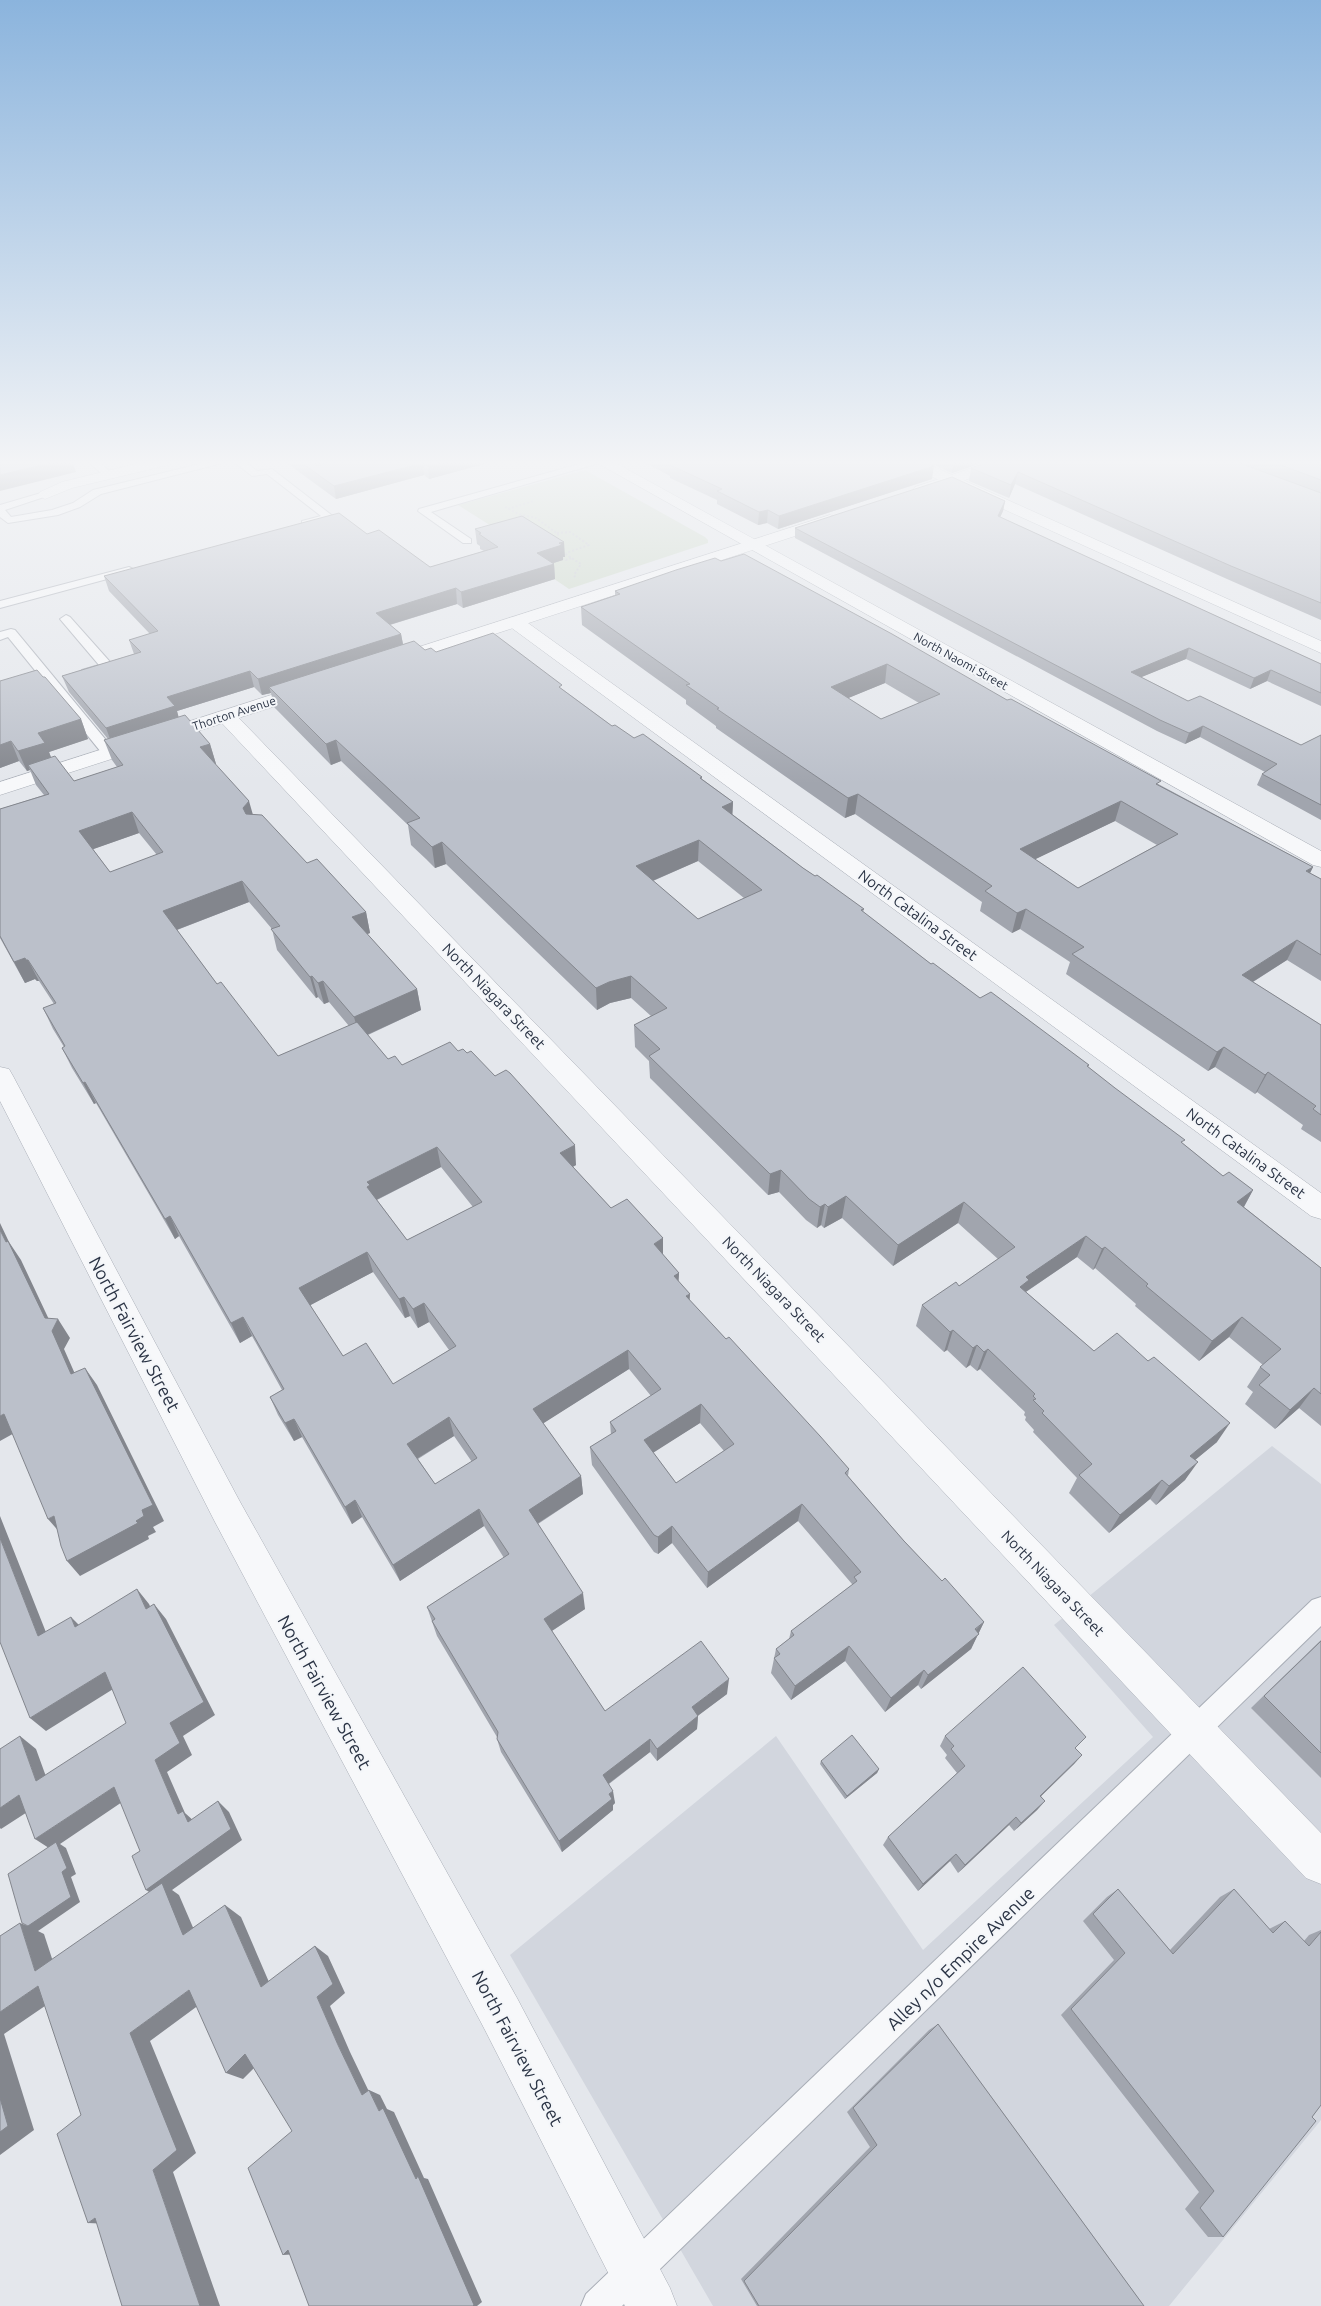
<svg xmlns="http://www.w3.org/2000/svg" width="1321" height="2306" font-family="Ubuntu,sans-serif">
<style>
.built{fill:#d2d6de}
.green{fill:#c9d6c5}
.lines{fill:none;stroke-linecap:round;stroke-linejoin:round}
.service-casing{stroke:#a9aeb7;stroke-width:2}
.minor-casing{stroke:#a9aeb7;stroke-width:1}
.tertiary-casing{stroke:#a9aeb7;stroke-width:1}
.path{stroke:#c2c5cb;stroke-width:2;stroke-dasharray:2 2;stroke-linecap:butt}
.service{fill:#f7f8fa;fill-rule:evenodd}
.minor{fill:#f7f8fa;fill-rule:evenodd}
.tertiary{fill:#f7f8fa;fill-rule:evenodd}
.wall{fill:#a1a5ae;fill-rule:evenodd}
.shaded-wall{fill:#83868d}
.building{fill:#bbc0ca;stroke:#83868d;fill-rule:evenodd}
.labels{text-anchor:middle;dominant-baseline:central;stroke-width:4;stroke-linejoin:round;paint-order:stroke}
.far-street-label{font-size:12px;fill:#2b3445;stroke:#f4f6f9}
.street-label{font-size:15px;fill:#2b3445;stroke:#f4f6f9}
.near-street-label{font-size:18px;fill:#2b3445;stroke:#f4f6f9}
</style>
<rect width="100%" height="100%" fill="#e4e7ec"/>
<!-- built -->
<path class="built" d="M1272 1446 1321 1484V2120L1169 2306H713L510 1955 776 1736 923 1950 1153 1737 1054 1625Z"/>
<!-- green -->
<path class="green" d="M585 470 705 537 708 540V543L569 589 538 568 504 534 458 505Z"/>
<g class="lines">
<!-- service casing -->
<g class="service-casing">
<path id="service" d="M88 461H99L113 475 108 478 105 477Z
M212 461H230L101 494 80 507 58 515 8 523 0 517V505L41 493H49L50 495 5 510 11 517 52 510 73 503 93 490Z
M233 461H244L257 471 272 469 334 517 310 525H302V521L321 516 267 474 252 476Z
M590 461H606L431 512 471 539V543H463L418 511 419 509Z
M129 567 135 570 133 572 0 608V601Z
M66 615 70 617 111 663 113 666 111 669 86 677 82 676 80 673 82 670 99 665 60 619Z
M11 629 15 630 115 751 117 754 115 757H105L8 637 0 640V632Z
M1321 1597V1626L622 2306H581L586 2294 1312 1600Z"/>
</g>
<!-- minor casing -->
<g class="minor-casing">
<path id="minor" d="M148 461H174L172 464 72 488 45 499 38 495 40 492 62 482Z
M594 461H612L1321 851V867L1313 865Z
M902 461H921L1321 641V653L904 464Z
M515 617 521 618 1321 1193V1219L1311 1216 509 626 506 622 509 618Z
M226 710 233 712 1321 1833V1884L1306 1878 219 720 216 716 219 712Z
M0 1067 9 1069 13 1076 239 1500 517 1998 670 2288 677 2306H625L485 2030 215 1522 0 1101Z"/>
</g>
<!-- tertiary casing -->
<g class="tertiary-casing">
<path id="tertiary" d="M994 461H1016L1014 464 925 493H915L913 490 915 487Z
M830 515 835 517 838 520 835 523 403 664H391L388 660 391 656Z
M309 683 316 685 318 689 316 693 0 795V782Z"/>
</g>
<!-- path -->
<path class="path" d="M505 507 518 514 536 518 558 534 557 539
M508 509 534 501
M557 533 570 532 589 545 566 553
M562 552 581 564 574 575 576 579
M562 558 566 560 572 558"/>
<!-- service -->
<use href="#service" class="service"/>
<!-- minor -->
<use href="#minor" class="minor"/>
<!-- tertiary -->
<use href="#tertiary" class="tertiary"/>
</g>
<!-- wall -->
<path class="wall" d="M284 461H495L429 479 424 475 336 499Z
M642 461H923L932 479 778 529 767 523 758 525 717 504V500L670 478V476Z
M926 461H987L952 473Z
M992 461H1321V620L1227 579 1015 484 1009 498 969 481 971 468Z
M1005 501 1003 511 1000 517 1321 664V706L1267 681 1250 689 1186 659 1141 677 1188 701 1301 745 1321 735V820L1257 785 1262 774 1265 772 1200 737 1185 744 1157 731 795 538V528Z
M475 529 565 557H563V560L553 563 554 564 555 579 463 608 457 604 390 625 401 634 403 644 425 650 436 652 562 689 612 726 634 738 702 777V779L733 802 732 814 803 868 864 909 863 912 931 964 980 998 1089 1065 1088 1067 1223 1176 1253 1190 1244 1207 1321 1268V1426L1299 1408 1275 1429 1245 1404 1253 1392 1247 1387 1260 1367 1263 1365 1229 1337 1199 1361 1135 1306 1136 1304 1095 1268 1093 1270 1077 1257 1026 1292 1094 1351 1217 1442 1195 1460 1185 1480 1156 1505 1150 1499 1109 1533 1069 1493 1077 1478 1033 1432 1034 1430 1025 1420 1026 1417 1024 1415 1025 1412 980 1369 977 1371 970 1365 966 1368 947 1350 944 1352 916 1326 922 1305 959 1286 998 1259 958 1223 893 1266 842 1218 824 1228 821 1225 817 1228 806 1220 779 1192 768 1195 650 1078 649 1061 635 1047 634 1025 651 1016 631 998 610 1003 597 1010 446 864 435 868 426 859 411 845 408 825 341 761 331 765 274 707 271 693 262 695 254 687 177 711 178 717 210 744 216 764H215L253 815 307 863 366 912 370 933 367 934 417 989 421 1010 368 1035 388 1059 402 1065 458 1051 576 1165 573 1167 611 1208 663 1238V1255L679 1273 678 1281 690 1301 849 1469 848 1476 904 1541 942 1581 984 1622 971 1649 921 1689 918 1685 885 1712 845 1661 791 1700 771 1673 776 1649 789 1639 791 1631 852 1585V1584L798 1521 707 1588 672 1543 658 1554 654 1552 592 1465 590 1447 611 1435 610 1422 651 1396 629 1369 543 1423 581 1476 583 1494 538 1524 585 1609 552 1631 605 1711 727 1694 698 1715 697 1729 657 1761 650 1752 609 1784 615 1803 613 1805V1810L562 1852 501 1752 497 1739V1737L437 1636 427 1607 504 1558 484 1526 400 1581 362 1517 352 1524 302 1437 294 1441 278 1415 270 1397 282 1390 252 1336 240 1343 179 1236 175 1239 96 1103 94 1104 72 1068 62 1048 64 1047 53 1029 43 1008 54 1004 39 981H37L35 979 25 983 0 938V809L44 795 36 785 30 770 27 771 19 761 0 768V681L43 677 81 719 88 739 49 752 51 757 74 781 117 767 112 760 104 740 108 739 69 692 62 676 134 654 129 640 150 634 109 591 104 576 367 534 430 567 484 551 480 549V546L477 544ZM139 833 157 855 110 872 93 849ZM698 861 744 898 698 919 653 881ZM249 902 272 929 277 950 316 998 318 997 324 1004 329 1002 349 1026 278 1056 217 984 177 930ZM441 1167 473 1207 407 1240 377 1200ZM373 1272 405 1318 410 1316 418 1328 429 1322 449 1350 393 1384 343 1356 310 1305ZM700 1423 724 1451 676 1483 653 1452ZM454 1436 472 1462 435 1484 418 1459Z
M721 561 1007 700 1160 785 1313 867 1310 873 1321 879V981L1287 960 1253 982 1321 1025V1142L1301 1129 1303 1125 1257 1092 1255 1094 1215 1067 1208 1071 1066 974 1070 962 1020 929 1012 933 980 911 982 902 855 814 845 818 716 728V726L686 704V700L582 625 581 607 615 595V591ZM885 683 919 703 881 719 848 698ZM1115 821 1157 845 1078 888 1035 859Z
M1321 1640V1778L1251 1708Z
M945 1736 1076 1749 1082 1755 1074 1764 1041 1796 1045 1801 1037 1810 1014 1831 1009 1825 958 1873 950 1861 918 1891 883 1845 888 1837 957 1773 945 1758 947 1755 940 1746Z
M821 1761 879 1769 877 1773 845 1799 820 1764Z
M1118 1889 1170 1950 1220 1897 1234 1889 1269 1929 1285 1921 1304 1941 1309 1935 1321 1930V2105L1223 2237H1208L1185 2209 1199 2192 1061 2015 1114 1960 1083 1921 1107 1897Z
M938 2024 1144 2306H757L741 2279 870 2147 847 2112 929 2030Z"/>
<!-- shaded-wall -->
<path class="shaded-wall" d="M58 461H72L76 472 0 491V475Z
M310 461H352L314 472Z
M446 461H495L429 479 428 466Z
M954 461H987L952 473Z
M423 463 424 475 336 499 334 486Z
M934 466 932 479 778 529 779 516Z
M1018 472 1015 484 1009 498 1011 485Z
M1005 501 1003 511 996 526 998 516Z
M768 510 767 523 758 525 759 512Z
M564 542 565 557H563V560L538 568 537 553Z
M554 564 555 579 463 608 461 592Z
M456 588 457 604 379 628 376 613Z
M401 634 404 650 269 687 271 693 262 695 258 679Z
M1189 648 1186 659 1127 683 1131 672Z
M887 664 885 683 829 706 831 687Z
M1271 670 1267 681 1250 689 1254 678Z
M250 671 254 687 177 711 180 722 112 744 106 728 167 697Z
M81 719 88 739 49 752 53 763 28 765 30 770 27 771 18 751 38 733Z
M1203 726 1200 737 1185 744 1189 733Z
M336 740 341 761 331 765 326 744Z
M11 741 19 761 0 768V745Z
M210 744 216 764 206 768 200 747Z
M858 794 855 814 845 818 848 798Z
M249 801 255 822 249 828 243 808Z
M1121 801 1115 821 1015 869 1020 849Z
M733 802 732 824 722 807Z
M132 812 139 833 88 851 79 831Z
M699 840 698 861 636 888V866Z
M442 842 446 864 435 868 432 847Z
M1313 867 1303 887 1306 871Z
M242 881 249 902 171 932 163 911Z
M1026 909 1020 929 1012 933 1017 913Z
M366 912 370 933 357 938 352 917Z
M1297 940 1287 960 1232 995 1242 975Z
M25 958 28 960 39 981H37L35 979 25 983 14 962Z
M312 976 318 997 316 998 310 977Z
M631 976V998L610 1003 597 1010 596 988 609 982Z
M323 981 329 1002 324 1004 318 983Z
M417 989 421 1010 360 1038 354 1017Z
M1224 1047 1215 1067 1208 1071 1217 1052Z
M1268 1072 1257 1092 1255 1094 1265 1075Z
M85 1082 96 1103 94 1104 83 1083Z
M575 1145 576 1165 561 1173 560 1153Z
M437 1147 441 1167 374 1201 367 1187V1182Z
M781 1170 779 1192 768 1195 770 1174Z
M1253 1190 1241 1212 1237 1202Z
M846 1196 842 1218 824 1228 828 1207Z
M964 1202 958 1223 893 1266 898 1245Z
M825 1204 821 1225 817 1228 820 1207Z
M170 1216 179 1236 175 1239 165 1219Z
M0 1223 9 1242 21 1260 53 1328 58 1319 70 1338 64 1349 83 1392 71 1374 6 1242 0 1230Z
M1086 1236 1077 1257 1024 1293 1020 1287 1026 1277Z
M663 1238V1258L654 1244Z
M1105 1247 1095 1268 1093 1270 1102 1249Z
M367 1252 373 1272 307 1307 299 1288Z
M679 1273 678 1293 674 1276Z
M690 1294 689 1313 686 1296Z
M404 1297 410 1316 405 1318 399 1299Z
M424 1303 429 1322 418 1328 413 1309Z
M243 1317 252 1336 240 1343 231 1323Z
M1242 1317 1229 1337 1199 1361 1212 1341Z
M953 1330 947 1350 944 1352 950 1332Z
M977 1345 970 1365 966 1368 973 1348Z
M988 1349 980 1369 977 1371 984 1352Z
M628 1350 629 1369 536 1428 533 1409Z
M85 1368 97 1385 164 1521 153 1527 156 1532 148 1536 149 1539 80 1576 67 1561 136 1521 142 1510Z
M1314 1388 1299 1408 1275 1429 1290 1410Z
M701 1404 700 1423 645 1458 644 1440Z
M4 1414 18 1431 0 1441V1416Z
M449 1417 454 1436 413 1461 407 1444Z
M294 1419 302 1437 294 1441 285 1423Z
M1230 1423 1217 1442 1178 1474 1190 1456Z
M1198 1462 1185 1480 1156 1505 1169 1486Z
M581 1476 583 1494 532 1527 529 1510Z
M1162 1480 1150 1499 1109 1533 1120 1515Z
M355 1500 362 1517 352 1524 345 1507Z
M802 1504 798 1521 707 1588 708 1572Z
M479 1509 484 1526 400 1581 393 1565Z
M0 1516 53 1650 38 1636 0 1538Z
M54 1516 62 1535 48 1519Z
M672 1526V1543L658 1554V1537Z
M137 1589 149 1604 158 1623 146 1609Z
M583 1593 585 1609 547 1634 544 1619Z
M154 1604 166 1619 215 1715 183 1736 192 1755 167 1772 185 1813 195 1822 200 1833 178 1814 155 1760 170 1723Z
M71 1617 85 1631 75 1627Z
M984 1622 971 1649 921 1689 928 1675Z
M849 1646 845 1661 791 1700 795 1686Z
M924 1670 918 1685 885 1712 891 1698Z
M105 1672 118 1686 46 1731 30 1718Z
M729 1679 727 1694 691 1721 692 1707Z
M698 1716 697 1729 657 1761V1749Z
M20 1736 36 1749 52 1793 36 1781Z
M650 1739V1752L604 1787 603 1775Z
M1082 1755 1074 1764 1033 1804 1040 1796Z
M879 1769 877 1773 845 1799 847 1796Z
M114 1787 128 1798 60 1844 66 1848 76 1874 71 1877 80 1902 38 1931 44 1934 59 1980 35 1971 20 1923 28 1926 52 1850 35 1839Z
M613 1791 615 1803 613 1805V1810L562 1852 559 1841Z
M19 1795 35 1807 1 1829 0 1828V1808Z
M218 1801 229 1812 242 1840 172 1890 179 1895 201 1946 183 1935 160 1899 146 1890Z
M1045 1801 1037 1810 1014 1831 1021 1823Z
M1016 1817 1009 1825 958 1873 965 1865Z
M956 1854 950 1861 918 1891 923 1884Z
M225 1905 241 1917 275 1996 261 1987Z
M315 1946 328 1956 345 1993 330 2006 350 2052 373 2100 362 2095 338 2045 317 1997Z
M38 1986 61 1995 4 2034 34 2130 0 2155V2012Z
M189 1990 207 1999 150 2041 196 2153 173 2172 220 2306H200L153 2170 130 2033Z
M245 2054 261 2061 243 2079 226 2073Z
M369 2090 380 2095 387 2109 394 2112 424 2178 428 2179 482 2302 477 2306H473L416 2179 379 2111Z
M95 2218 111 2224 88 2223Z
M288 2250 299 2254 283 2255Z"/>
<!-- building -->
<path class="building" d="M0 461H58L0 475Z
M299 461H310V462L317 466 333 461H446L428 466 423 463 334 486Z
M667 461H923L934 466 779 516 768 510 759 512 717 491 722 489 670 465 672 464Z
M992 461H1234L1321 493V603L1231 566 1018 472 1011 485 971 468Z
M1270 461H1321V480Z
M952 477 1005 501 998 516 1321 664V693L1271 670 1254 678 1189 648 1131 672 1188 701 1200 696 1301 745 1321 735V805L1262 774 1277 764 1203 726 1189 733 1160 720 795 528Z
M339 513 367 534 379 530 430 567 498 547 479 534 481 533 475 529 522 516 564 542 559 543 562 545 537 553 554 564 461 592 456 588 376 613 401 634 258 679 250 671 167 697 175 706 106 728 62 676 141 652 129 640 158 631 104 576Z
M744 554 892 634 1007 700 1011 699 1161 781 1156 784 1313 867 1306 871 1321 879V955L1297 940 1242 975 1321 1025V1115L1313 1109 1316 1106 1268 1072 1265 1075 1224 1047 1217 1052 1072 954 1084 947 1026 909 1017 913 985 891 992 886 858 794 848 798 717 709 719 708 686 685 690 684 581 607 620 594 615 591 676 570 715 558 721 561ZM887 664 940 694 881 719 831 687ZM1121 801 1178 834 1078 888 1020 849Z
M493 633 562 685 559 687 612 726 615 725 634 738 643 734 702 777 700 778 733 802 722 807 803 868 815 876 817 875 864 909 861 910 931 964 933 963 980 998 991 992 1089 1065 1087 1066 1115 1088 1185 1140 1181 1142 1223 1176 1229 1172 1253 1190 1237 1202 1321 1268V1394L1314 1388 1290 1410 1259 1385 1270 1375 1260 1367 1281 1349 1242 1317 1212 1341 1146 1286 1148 1284 1105 1247 1102 1249 1086 1236 1026 1277 1029 1280 1020 1287 1094 1351 1117 1333 1148 1361 1154 1357 1230 1423 1190 1456 1198 1462 1169 1486 1162 1480 1120 1515 1079 1475 1092 1464 1042 1413 1044 1411 1033 1400 1036 1399 1033 1396 1035 1394 988 1349 984 1352 977 1345 973 1348 953 1330 950 1332 922 1305 956 1282 959 1286 1015 1247 964 1202 898 1245 846 1196 828 1207 825 1204 820 1207 809 1199 781 1170 770 1174 649 1056 660 1049 634 1025 667 1008 631 976 609 982 596 988 442 842 432 847 407 823 420 818 336 740 326 744 269 687 414 641 425 650 431 648 436 652ZM699 840 762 890 698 919 636 866Z
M37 670 43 677H45L81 719 38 733 45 743 18 751 11 741 0 745V681Z
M185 715 210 744 200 747 249 801 243 808 246 814 262 815 307 863 317 859 366 912 352 917 417 989 354 1017 323 981 318 983 312 976 310 977 271 929 280 926 242 881 163 911 217 984 221 982 278 1056 357 1022 388 1059 395 1056 402 1065 450 1042 458 1051 463 1049 467 1053 471 1051 495 1076 506 1070 510 1073 575 1145 560 1153 611 1208 627 1199 663 1238 654 1244 679 1273 674 1276 690 1294 686 1296 726 1339 729 1337 820 1436 849 1469 845 1473 904 1541 942 1581 945 1578 984 1622 975 1629 979 1634 928 1675 924 1670 891 1698 849 1646 795 1686 774 1658 780 1654 776 1649 794 1635 791 1631 857 1581 854 1577 861 1572 802 1504 708 1572 672 1526 658 1537 654 1535 590 1447 616 1431 610 1422 661 1389 628 1350 533 1409 581 1476 529 1510 583 1593 544 1619 605 1711 701 1641 729 1679 692 1707 698 1716 657 1749 650 1739 603 1775 613 1791 609 1794 612 1799 559 1841 497 1739 498 1732 432 1621 435 1619 427 1607 509 1554 479 1509 393 1565 355 1500 345 1507 294 1419 285 1423 270 1397 284 1389 243 1317 231 1323 170 1216 165 1219 85 1082 83 1083 62 1048 65 1046 43 1008 56 1003 28 960H26L25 958 14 962 0 936V809L49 794 28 765 55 756 74 781 123 765 104 740ZM132 812 163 852 110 872 79 831ZM437 1147 482 1202 407 1240 367 1187 370 1185 367 1182ZM367 1252 399 1299 404 1297 413 1309 424 1303 456 1346 393 1384 366 1343 343 1356 299 1288ZM701 1404 734 1444 676 1483 644 1440ZM449 1417 477 1458 435 1484 407 1444Z
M0 1230 6 1242 8 1241 45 1318 58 1319 52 1331 71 1374 85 1368 153 1505 142 1510 144 1516 136 1521 138 1523 67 1561 61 1546 54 1516 48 1519 4 1414 0 1416Z
M0 1538 38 1636 71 1617 75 1627 137 1589 146 1609 154 1604 204 1702 170 1723 180 1743 155 1760 178 1814 183 1811 188 1822 218 1801 231 1829 146 1890 132 1856 140 1851 114 1787 35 1839 19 1795 0 1808V1749L20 1736 36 1781 126 1723 105 1672 30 1718 0 1642Z
M1321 1641V1753L1264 1696Z
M1023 1667 1086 1737 1075 1748 1082 1755 1040 1796 1045 1801 1021 1823 1016 1817 965 1865 956 1854 923 1884 888 1837 965 1766 951 1749 954 1746 945 1736Z
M852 1735 879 1769 847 1796 821 1761Z
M56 1842 67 1868 62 1872 71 1897 28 1926 22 1923 8 1874Z
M162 1883 183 1935 225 1905 261 1987 315 1946 333 1984 317 1997 338 2045 362 2095 369 2090 379 2111 383 2108 416 2179 418 2176 474 2305 473 2306H309L288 2250 283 2255 248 2168 292 2131 245 2054 226 2073 189 1990 130 2033 177 2150 153 2170 200 2306H122L95 2218 88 2223 57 2134 81 2115 38 1986 0 2012V1936L20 1923 35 1971Z
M1118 1889 1173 1954 1234 1889 1273 1933 1285 1921 1309 1946 1321 1932V2105L1312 2117 1316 2121 1223 2237 1200 2208 1214 2191 1071 2009 1125 1953 1093 1914Z
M938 2024 1144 2306H759L744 2281 877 2145 853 2108Z
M0 2098 8 2126 0 2132Z"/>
<!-- sky -->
<linearGradient id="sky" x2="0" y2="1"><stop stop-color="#8bb4dd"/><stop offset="0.59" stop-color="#f3f4f6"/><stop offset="1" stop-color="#f3f4f6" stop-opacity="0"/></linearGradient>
<rect width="1321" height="784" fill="url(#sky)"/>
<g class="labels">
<!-- far-street labels -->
<g class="far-street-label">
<text transform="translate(961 661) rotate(29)">North Naomi Street</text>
<text transform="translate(234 713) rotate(-18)">Thorton Avenue</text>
</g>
<!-- street labels -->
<g class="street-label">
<text transform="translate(918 915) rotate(36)">North Catalina Street</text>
<text transform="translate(494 996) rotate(46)">North Niagara Street</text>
<text transform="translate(1246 1153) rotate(36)">North Catalina Street</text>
<text transform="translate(774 1289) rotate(46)">North Niagara Street</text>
<text transform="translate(1053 1583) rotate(46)">North Niagara Street</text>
</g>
<!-- near-street labels -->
<g class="near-street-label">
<text transform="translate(135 1334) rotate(62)">North Fairview Street</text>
<text transform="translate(325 1692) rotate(61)">North Fairview Street</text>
<text transform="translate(960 1958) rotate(-44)">Alley n/o Empire Avenue</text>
<text transform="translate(518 2048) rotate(62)">North Fairview Street</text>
</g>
</g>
</svg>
